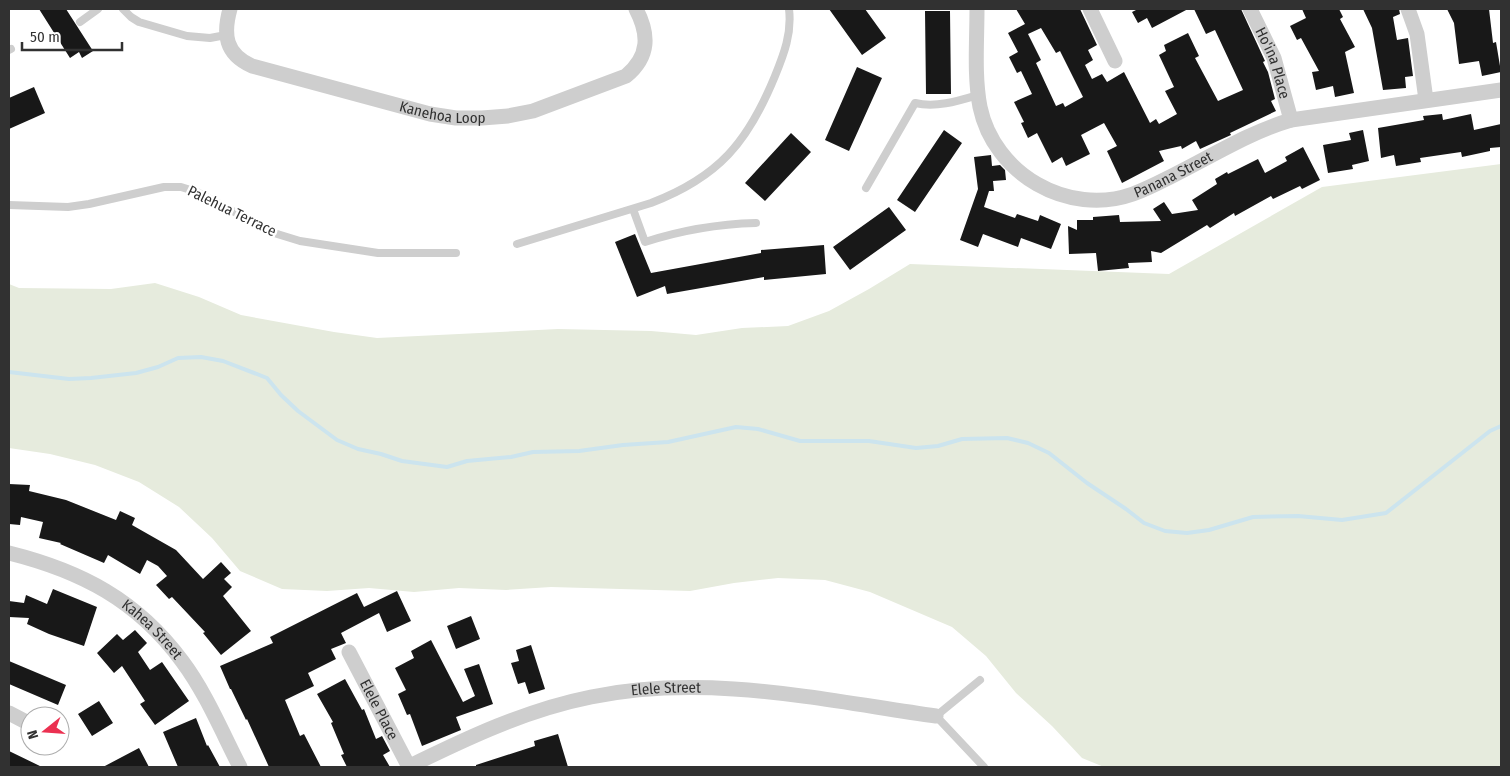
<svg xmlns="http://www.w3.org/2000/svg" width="1510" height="776" font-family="'Fira Sans Condensed',sans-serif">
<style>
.green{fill:#e6ebdd}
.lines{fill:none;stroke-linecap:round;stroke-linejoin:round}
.stream{stroke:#cce4ee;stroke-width:4}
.building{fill:#181818;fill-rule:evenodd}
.lane{stroke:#cecece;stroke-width:8}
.street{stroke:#cecece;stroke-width:15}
.labels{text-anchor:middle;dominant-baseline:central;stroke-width:5;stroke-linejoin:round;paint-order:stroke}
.street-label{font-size:15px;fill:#313131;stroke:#fff}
</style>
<rect width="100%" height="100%" fill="#fff"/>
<!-- green -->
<path class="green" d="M1501 164V767H1104L1082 758 1052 726 1016 693 986 656 952 627 870 592 825 580 778 578 734 583 690 591 551 587 506 590 459 588 414 592 369 588 327 591 282 589 240 571 212 538 179 507 139 482 95 465 50 454 9 448V284L19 288 111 289 155 283 199 297 241 315 334 332 377 338 558 329 651 331 696 335 742 328 788 326 829 311 869 289 910 264 1169 274 1322 187Z"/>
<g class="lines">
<!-- stream -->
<path class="stream" d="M9 372 69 379 91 378 136 373 158 367 178 358 201 357 223 361 267 378 281 395 298 411 337 440 358 449 381 454 402 461 447 467 467 461 511 457 533 452 579 451 623 445 668 442 736 427 758 429 800 441H869L916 448 938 446 962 439 1007 438 1028 443 1049 453 1087 483 1126 509 1144 523 1165 531 1187 533 1209 530 1253 517 1298 516 1342 520 1386 513 1490 431 1501 426"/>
</g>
<!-- building -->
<path class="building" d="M39 9H66L93 51 82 58 79 52 70 58Z
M829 9H865L886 38 862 55Z
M1016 9H1080L1097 45 1088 50 1093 60 1085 65 1092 79 1102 74 1107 82 1124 72 1150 123 1156 119 1159 124 1177 114 1165 91 1174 87 1159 55 1166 51 1164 45 1188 33 1199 56 1195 58 1218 101 1243 90 1215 30 1206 34 1194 9H1241L1265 61 1263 62 1268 72 1275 99 1271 101 1276 111 1230 133 1231 135 1200 149 1196 141 1182 149 1181 146 1159 151 1164 161 1122 183 1107 151 1117 146 1104 123 1081 135 1090 154 1066 166 1062 157 1052 163 1037 133 1028 138 1021 123 1024 122 1014 102 1032 94 1021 71 1017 73 1009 57 1018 52 1008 33 1025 24ZM1041 28 1056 53 1060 51 1083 97 1065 107 1063 103 1056 106 1036 63 1041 60 1028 34Z
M1138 9H1188L1152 28 1147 18 1138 23 1132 12Z
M1302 9H1339L1343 17 1340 19 1355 47 1345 52 1354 93 1335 97 1333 86 1316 90 1312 72 1319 71 1301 38 1297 40 1290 26 1306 18Z
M1363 9H1399L1400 14 1393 17 1397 40 1408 38 1413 76 1405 77 1406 88 1383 90 1372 28Z
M1447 9H1489L1493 43 1496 42 1501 72 1482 76 1479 61 1459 64 1454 23Z
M925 11H950L951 94H926Z
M857 67 882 78 849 151 825 140Z
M34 87 45 113 9 129V98Z
M1442 114 1443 120 1471 114 1474 130 1501 124V147L1490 148V151L1462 157 1461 152 1420 158 1421 162 1396 166 1394 155 1381 158 1378 128 1424 120 1423 116Z
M944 130 962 143 915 212 897 200Z
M1363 130 1369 161 1352 165 1353 169 1328 173 1323 145 1351 140 1349 133Z
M791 133 811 152 765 201 745 183Z
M1303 147 1320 180 1302 189 1300 186 1273 199 1271 196 1235 216 1234 213 1210 228 1207 225 1161 253 1151 251 1152 262 1128 263 1129 268 1098 271 1096 253 1069 254 1068 226 1077 230V220H1093V217L1119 215 1120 222 1161 221 1153 209 1164 202 1172 214 1198 210 1192 200 1217 184 1215 179 1227 172 1228 174 1258 159 1265 173 1287 161 1285 157Z
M991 155 992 166 1000 165 1005 170 1006 180 993 181 994 191H989L984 207 1015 218 1017 214 1038 221 1040 215 1061 224 1051 249 1021 238 1018 247 983 234 978 247 960 240 978 189 974 157Z
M889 207 906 230 850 270 833 247Z
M635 234 651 273 761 253V250L824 245 826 274 764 280V277L667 294 665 286 637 297 615 242Z
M9 484 30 485 29 491 66 500 116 520 120 511 135 518 132 525 176 550 203 579 221 562 231 573 224 579 232 587 223 596 251 631 221 655 203 633 205 632 172 597 169 599 156 585 167 576 158 566 147 560 140 574 108 555 104 563 60 544 61 543 39 538 43 522 21 517 20 525 9 524Z
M53 589 97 607 84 646 49 634 27 624 29 618 9 617V601L24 603 26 595 47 604Z
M397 591 411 621 387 632 379 613 341 633 346 643 331 649 336 659 308 673 314 686 285 700 300 736 304 734 321 767H269L247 719 246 720 231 689H230L220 666 273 643 270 637 357 593 364 607Z
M471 616 480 639 456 649 447 626Z
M135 630 147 643 138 652 150 670 162 662 189 701 155 725 140 704 145 701 122 666 114 673 97 653 117 634 123 640Z
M431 640 463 702 475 696 464 669 479 664 493 704 456 717 461 730 422 746 410 714 407 715 398 694 406 690 395 668 414 658 411 651Z
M531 645 545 689 529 694 525 682 518 684 511 663 519 661 516 650Z
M9 661 66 685 58 705 9 684Z
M345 679 362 710 364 709 376 739 382 736 390 751 383 755 390 767H347L341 755 344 754 331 723 333 722 317 694Z
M99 701 113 723 92 736 78 714Z
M196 718 207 746 208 745 220 767H178L163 732Z
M558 734 568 767H476V765L535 746 534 741Z
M139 748 149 767H103Z
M9 751 42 767H9Z"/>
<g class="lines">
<!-- lane -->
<path class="lane" d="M123 9 131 17 139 22 187 36 210 38 226 35
M80 22 98 9
M9 50 11 49
M866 188 915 103C936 108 958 101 978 95
M9 205 68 207 89 204 164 187H181L197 192 274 233 300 241 378 253H456
M633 209 645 242C682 230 717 224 756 223
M517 244 651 203C719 177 748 142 775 76 784 54 792 33 789 9
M980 680 936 716 984 767"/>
<!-- street -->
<g class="street">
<path id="s1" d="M230 9C223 34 225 54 252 66L430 114 456 118H482L508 116 533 111 626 76C650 56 649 34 636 9"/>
<path id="s2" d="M977 9C977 41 974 76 980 107 994 174 1068 217 1133 194 1147 189 1160 182 1174 175 1212 156 1250 132 1291 120L1501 90"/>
<path d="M1090 9 1115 61"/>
<path id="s3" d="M1250 9 1274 58 1291 120"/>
<path d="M1408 9 1417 34 1426 100"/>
<path id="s4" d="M9 553C81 571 137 600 182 661 206 693 222 732 240 767"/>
<path id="s5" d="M349 652 409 767"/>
<path d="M9 713 30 724"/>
<path id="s6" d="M408 767C467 738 526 710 591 697 706 673 822 700 936 716"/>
</g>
</g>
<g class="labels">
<!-- street labels -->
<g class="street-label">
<text stroke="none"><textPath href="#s3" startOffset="59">Ho'ina Place</textPath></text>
<text stroke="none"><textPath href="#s1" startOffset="265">Kanehoa Loop</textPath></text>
<text stroke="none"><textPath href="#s2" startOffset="341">Panana Street</textPath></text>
<text transform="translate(232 211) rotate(26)">Palehua Terrace</text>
<text stroke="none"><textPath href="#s4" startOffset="165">Kahea Street</textPath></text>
<text stroke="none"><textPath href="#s6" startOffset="272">Elele Street</textPath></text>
<text stroke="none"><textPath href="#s5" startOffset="65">Elele Place</textPath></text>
</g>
</g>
<!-- border -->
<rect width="1510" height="776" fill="none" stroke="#313131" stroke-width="20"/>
<!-- north arrow -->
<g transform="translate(45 731) rotate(253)"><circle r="24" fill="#ffffff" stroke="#adadad"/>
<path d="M0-4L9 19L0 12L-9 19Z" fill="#eb3151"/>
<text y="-8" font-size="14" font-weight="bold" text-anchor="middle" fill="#313131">N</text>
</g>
<!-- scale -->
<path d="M22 42v8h100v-8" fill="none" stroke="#313131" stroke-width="2.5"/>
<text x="30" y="42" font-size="15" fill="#313131" stroke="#ffffff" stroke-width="4" paint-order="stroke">50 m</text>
</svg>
